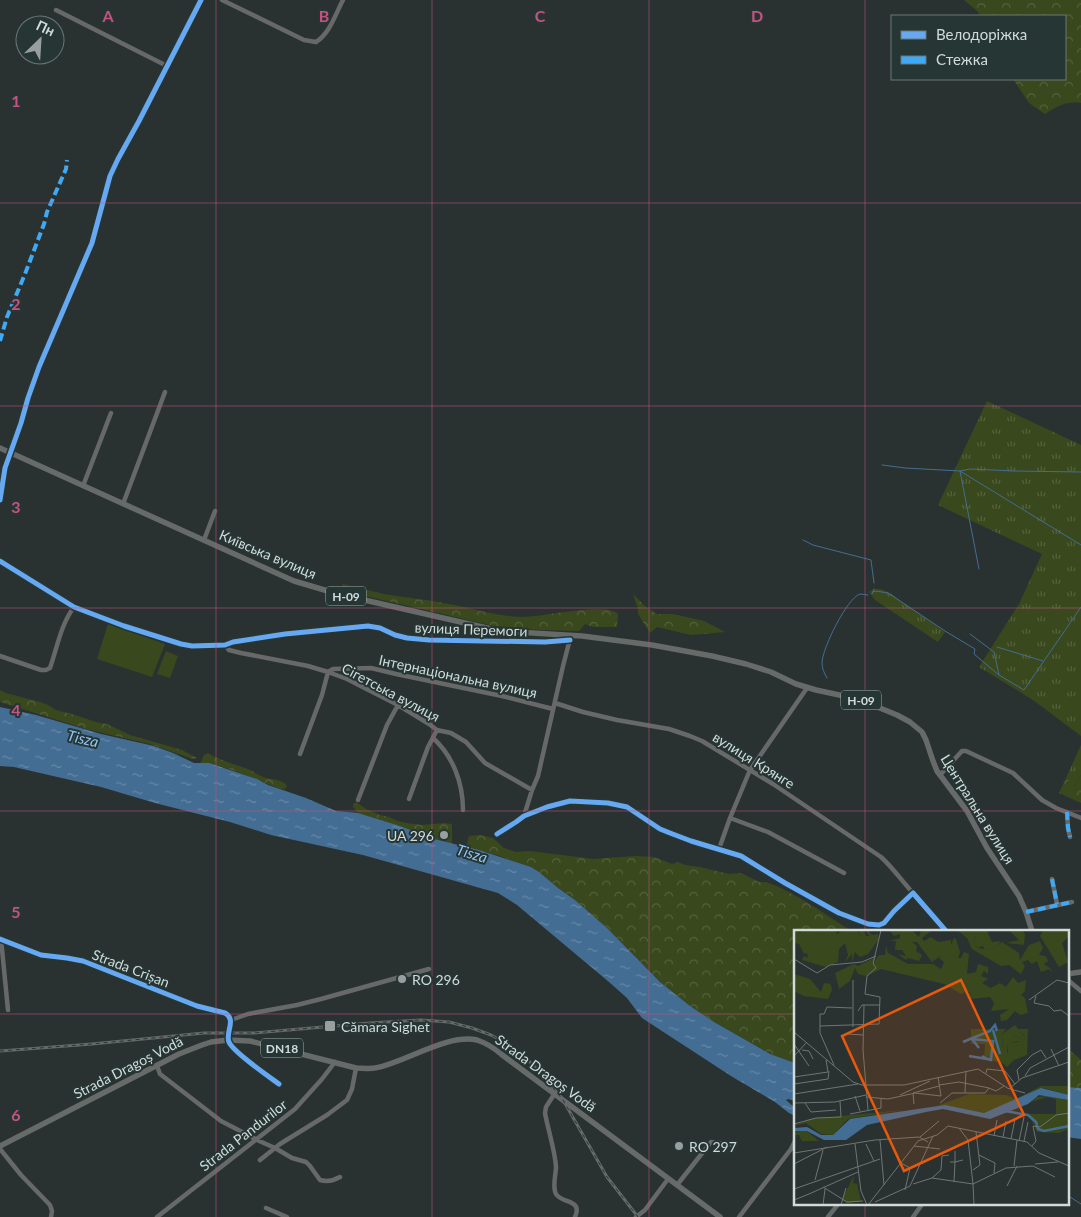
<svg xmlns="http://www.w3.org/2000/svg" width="1081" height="1217" font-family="Lato,sans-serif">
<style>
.grass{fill:url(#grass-tufts)}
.forest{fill:url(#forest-crowns)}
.park{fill:#3a481d}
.water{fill:url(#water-ripples)}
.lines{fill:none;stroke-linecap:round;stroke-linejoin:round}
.stream{stroke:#446d93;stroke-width:1}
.minor{stroke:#666968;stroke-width:4.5}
.major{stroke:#666a68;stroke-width:5.5}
.rail-casing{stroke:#656968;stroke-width:3}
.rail{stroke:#263634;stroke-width:1;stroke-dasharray:4;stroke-linecap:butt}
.quiet{stroke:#3fa9f5;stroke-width:4;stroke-dasharray:8 4;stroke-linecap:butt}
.cycleway-casing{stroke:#263634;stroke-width:8}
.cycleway{stroke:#66a8f1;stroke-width:5}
.grid{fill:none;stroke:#c65281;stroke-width:1;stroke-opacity:0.55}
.poi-dot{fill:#97a09e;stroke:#263634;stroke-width:2}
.labels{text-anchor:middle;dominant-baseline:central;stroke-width:4;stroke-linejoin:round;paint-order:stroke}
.shield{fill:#263634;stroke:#9eaaa8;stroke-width:1}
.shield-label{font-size:12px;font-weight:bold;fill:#d1dbd9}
.street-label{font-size:14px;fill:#d1dbd9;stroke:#263634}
.poi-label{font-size:14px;fill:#d1dbd9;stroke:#263634;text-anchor:start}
.water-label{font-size:15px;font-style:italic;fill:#91c5f7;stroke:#263634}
.inset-river{fill:none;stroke:#446d93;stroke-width:2.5}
.inset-road{fill:none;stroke:#6d7674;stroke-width:1}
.view{fill:#e8590c;fill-opacity:0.15;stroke:#e8590c;stroke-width:2.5}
.inset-edge{fill:none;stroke:#d1dbd9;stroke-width:2.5}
.grid-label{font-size:16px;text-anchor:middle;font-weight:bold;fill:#c65281;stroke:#263634;stroke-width:4;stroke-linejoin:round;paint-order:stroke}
</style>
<defs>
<pattern id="grass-tufts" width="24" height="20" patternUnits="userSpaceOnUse" patternTransform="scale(1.25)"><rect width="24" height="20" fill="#3a481d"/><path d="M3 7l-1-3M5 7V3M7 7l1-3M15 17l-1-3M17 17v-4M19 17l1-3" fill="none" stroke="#55623d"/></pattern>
<pattern id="forest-crowns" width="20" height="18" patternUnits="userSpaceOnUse" patternTransform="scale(1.25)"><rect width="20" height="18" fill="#3a481d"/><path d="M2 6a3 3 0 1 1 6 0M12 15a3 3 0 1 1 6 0" fill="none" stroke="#55623d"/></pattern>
<pattern id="water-ripples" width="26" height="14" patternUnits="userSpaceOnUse" patternTransform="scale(1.25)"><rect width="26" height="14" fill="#446d93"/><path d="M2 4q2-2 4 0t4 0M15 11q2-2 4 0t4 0" fill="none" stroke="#6788a6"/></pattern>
</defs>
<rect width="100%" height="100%" fill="#2a3231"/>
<!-- grass -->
<path class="grass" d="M987 401 1081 445V736L1033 700 979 667 1019 604 1042 554 938 505Z
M874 589H881L890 593 945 632 938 642 875 600 869 592Z
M1081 745V775L1075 786 1066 778Z"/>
<!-- forest -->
<path class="forest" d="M964 0H1081V103C1065 101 1058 106 1045 114L1029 103 1013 79H1065V16H981L976 10Z
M343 584C356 587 370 591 384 594 405 598 427 599 448 604 473 608 498 617 524 617 543 617 606 602 618 614L617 627H593L585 624 579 631 540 630 494 626 344 591 341 588Z
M633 594 646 607 657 614H673L704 621 725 632 691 635 657 627 650 633 638 614V609Z
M0 690 6 693 40 702 48 705 56 710 75 715 99 723 107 724 130 735 182 750 197 758 193 759 150 744 86 729 0 702Z
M208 753C220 761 235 764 248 769 254 772 260 776 266 778 274 780 282 779 287 786L285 789H281C258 781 224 763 200 764L204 755Z
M1081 775V803L1059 793 1066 778 1075 786Z
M356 802 366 809 380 815 389 817 398 821 406 823 422 825 444 823 452 824V844L434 839 400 826 358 813 353 807V804Z
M480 835 493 838 504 848 516 852 530 851 593 859 636 856 654 857 672 864 678 862 685 865 700 867 729 874 741 873 759 882H766L779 887 798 897 816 908 851 931H795V1063L770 1054 714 1022 690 1006 660 982 607 928 575 900 558 888 539 872 531 867 493 854 466 847 469 836Z
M1067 1048 1081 1060V1088L1067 1087Z"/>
<!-- park -->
<path class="park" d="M108 624 165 644 152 677 97 659Z
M166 651 178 656 170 678 157 674Z"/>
<!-- water -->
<path class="water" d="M0 707 36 715 101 734 154 746 173 753 194 763H209L257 779 268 785 306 798 336 811 358 813 400 826 434 839 479 850 531 867 539 872 558 888 575 900 607 928 660 982 690 1006 714 1022 770 1054 795 1063V1101L788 1099 786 1100 795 1108V1116L789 1113 775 1102 731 1076 642 1018 627 998 609 982 517 905 498 893 363 855 271 835 230 822 155 803 101 787 14 767 0 766Z
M1067 1087 1081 1088V1139L1067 1137Z"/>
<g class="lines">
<!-- stream -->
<path class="stream" d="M882 465 905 468 960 471 970 469 1015 471 1081 472
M803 540 813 545 871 560 874 583
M979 569 960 471 1081 545
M873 592 876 591 888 593 945 631 975 649 974 654 999 675 994 652 970 634
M872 594 874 589
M997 647 1043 661
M999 675 1024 690 1081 607
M827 678C824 673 822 668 822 663 822 649 847 598 860 594 863 594 866 595 868 595
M1067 1195 1081 1204"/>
<!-- minor -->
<path class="minor" d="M222 0 304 40 316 42C330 33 335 15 343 0
M56 10 167 66
M83 486 111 413
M0 500 5 468 21 423 28 398 39 367 92 243 110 176 118 159 139 121 201 0
M123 504 165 392
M204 540 215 511
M0 561 74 607 124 626 181 644 192 646 225 645 233 642 285 634 368 626 380 628 395 635 407 638 429 640 545 642 570 640
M225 645 229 650 241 653 308 666 328 672 347 679 398 705 429 724 437 730 451 733 466 742 485 763 532 790
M0 656 41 670H46L50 668C57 648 61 624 74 607
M555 703 583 712 617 720 669 729 690 736 702 741 773 784 881 857C893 868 902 881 913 893
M433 738C453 756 463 783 463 810
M300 754 322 695 328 672 333 669 371 668 396 674 502 696 553 709
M940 775 962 751H966L1013 773 1042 800 1056 808 1081 818
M409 799 428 747 437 730
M358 800 387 725 398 705
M1067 812 1068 828 1070 837
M524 816 532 790 538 776 563 666 570 639
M730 818 768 832 844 873
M497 834 516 822 524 816 547 807 570 801 608 803 627 807 660 829 670 833 691 841 741 856 785 883 839 913 868 924 879 925 884 923 894 911 913 893 946 931
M719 849 730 818 750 770 807 688
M1052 879 1057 904
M1026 912 1072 902
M0 939 41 955 67 958 83 961 197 1006 225 1013C237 1020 225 1032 229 1042 233 1052 268 1076 279 1084
M1 939 8 1010
M1068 974 1069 981 1081 991
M231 1020 248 1014 297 1005 321 999 429 969
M157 1066 160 1074 221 1121 250 1136 257 1140 275 1148 292 1158 306 1162 310 1166 320 1180C327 1182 333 1181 340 1177
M555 1093 546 1107 545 1113C548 1130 555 1150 556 1167 556 1174 552 1187 556 1194 562 1204 583 1199 575 1217
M0 1149 21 1175 50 1205 52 1211 51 1217
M260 1160 280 1144 327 1115 347 1100 352 1089 356 1068
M677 1185 711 1142 735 1145
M266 1208 287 1217
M157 1217 295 1109 322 1079 335 1062
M636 1217 645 1210 668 1179
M739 1217 791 1149 795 1141
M828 1217 839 1203
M913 1217 923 1203"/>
<!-- major -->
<path class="major" d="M0 448 294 581 338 594 500 631 582 636 652 645 712 656 746 664 771 672 796 684 816 690 858 699 897 715 910 722 922 732 926 740 933 761 937 771 967 811 987 848 1019 896 1026 912 1032 931
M1067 974 1081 972
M0 1146 179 1054 202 1045 211 1042 228 1040 250 1041 356 1068C362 1068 369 1069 375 1068 404 1063 448 1033 477 1040 486 1043 494 1048 501 1054L720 1217"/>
<!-- rail casing -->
<g class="rail-casing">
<path id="rail" d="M0 1051 92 1044 204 1033H254L369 1023 421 1020 449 1022 472 1028 491 1035 508 1044 528 1060 541 1073 563 1100 607 1177 638 1217"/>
</g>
<!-- rail -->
<use href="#rail" class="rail"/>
<!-- quiet -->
<path class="quiet" d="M0 341 7 317 25 274 44 224 47 212 66 169 67 160
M1067 812 1068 828 1070 837
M1052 879 1057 904
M1026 912 1072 902"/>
<!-- cycleway casing -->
<g class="cycleway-casing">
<path id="cycleway" d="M0 500 5 468 21 423 28 398 39 367 92 243 110 176 118 159 139 121 201 0
M0 561 74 607 124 626 181 644 192 646 225 645 233 642 285 634 368 626 380 628 395 635 407 638 429 640 545 642 570 640
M497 834 516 822 524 816 547 807 570 801 608 803 627 807 660 829 670 833 691 841 741 856 785 883 839 913 868 924 879 925 884 923 894 911 913 893 946 931
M0 939 41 955 67 958 83 961 197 1006 225 1013C237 1020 225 1032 229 1042 233 1052 268 1076 279 1084"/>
</g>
<!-- cycleway -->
<use href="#cycleway" class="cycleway"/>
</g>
<!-- grid -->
<path class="grid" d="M216 0V1217M432 0V1217M649 0V1217M865 0V931M0 203H1081M0 406H1081M0 608H1081M0 811H1081M0 1014H795M1067 1014H1081M865 1203V1217"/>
<!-- markers -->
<g class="poi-dot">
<circle cx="444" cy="835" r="5"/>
<circle cx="402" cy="979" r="5"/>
<rect x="324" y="1020" width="12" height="12" rx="2.5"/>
<circle cx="679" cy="1146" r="5"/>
</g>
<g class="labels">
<!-- shield labels -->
<g class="shield">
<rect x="326" y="586.5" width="40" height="19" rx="4"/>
<rect x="841" y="690.5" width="40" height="19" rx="4"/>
<rect x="261" y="1038.5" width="42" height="19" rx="4"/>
</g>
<g class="shield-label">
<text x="346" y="596">Н-09</text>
<text x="861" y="700">Н-09</text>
<text x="282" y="1048">DN18</text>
</g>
<!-- street labels -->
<g class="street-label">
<text transform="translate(268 554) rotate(23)">Київська вулиця</text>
<text transform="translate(471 629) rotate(2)">вулиця Перемоги</text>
<text transform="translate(458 676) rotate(12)">Інтернаціональна вулиця</text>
<text transform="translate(391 692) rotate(28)">Сігетська вулиця</text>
<text transform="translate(754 760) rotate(32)">вулиця Крянге</text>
<text transform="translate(978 809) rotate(58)">Центральна вулиця</text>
<text transform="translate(131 968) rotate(21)">Strada Crișan</text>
<text transform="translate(128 1067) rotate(-27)">Strada Dragoș Vodă</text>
<text transform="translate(546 1073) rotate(36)">Strada Dragoș Vodă</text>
<text transform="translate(243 1135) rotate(-38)">Strada Pandurilor</text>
</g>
<!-- poi labels -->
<g class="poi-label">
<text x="434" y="835" text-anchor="end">UA 296</text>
<text x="412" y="979">RO 296</text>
<text x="341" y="1026">Cămara Sighet</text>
<text x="689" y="1146">RO 297</text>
</g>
<!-- water labels -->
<g class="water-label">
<text transform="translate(83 738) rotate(13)">Tisza</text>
<text transform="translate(472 853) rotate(17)">Tisza</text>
</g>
</g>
<!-- overview -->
<g transform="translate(794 930)">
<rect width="275" height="275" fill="#2a3231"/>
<path d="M194 3 198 12 207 11 201 19 191 21 189 16 183 18 179 10 183 6ZM177 99H212L208 104 209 119 214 123 213 113 225 112 219 106 227 108 231 107 224 99H234L233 125 220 130 213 137 208 133 206 137 205 132 190 129 191 114H177ZM275 182V199L265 203 243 202 240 195 248 194 261 184Z" fill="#3a481d"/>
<path d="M0 0H5L6 4 7 0H43L42 5 48 0H63L68 8 64 0H70L72 6H76L72 2 74 0 78 5 84 4 85 9 74 24 66 27 61 22 58 32V24L51 32 54 25 51 13 45 19 44 32 32 37 8 30 10 26 14 28 13 23 10 24 5 14 0 13ZM95 0H118L125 7 127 0H138L128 8 130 11 137 7 144 12 157 10V15L160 8 162 9 166 22 164 28H167L170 22 175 24 173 44 182 42 184 34 194 37V44L190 41 187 46 194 49 188 53 197 58 206 53 212 57 219 47 224 53 232 50 231 61 227 65 231 68 234 83 226 85 221 81 213 90 207 91 206 85 215 79 197 81 200 73 196 67 177 69 174 61 167 64 150 54 87 39 72 46 64 44 61 38 56 51 45 59 41 43 60 34 64 36 82 27 78 34 82 40 79 34 85 25H91L92 16 94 23 114 34H139L147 39 150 32 145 28 148 25 138 32 123 12H118L123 16 122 21 128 25 125 31 114 28 112 30 104 24 112 26 108 20H101L102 11H96L106 8V4L100 6ZM163 0H195L193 4 184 8 182 6 179 10 183 18 198 20 208 12 225 23 226 30 235 15 246 11 249 18 245 25 252 26 254 31 250 34 257 39 258 42 255 39 247 42 243 31 238 34 234 30 228 32 231 36 227 44 215 35 207 36 178 19 173 8ZM215 0H228L231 4 230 15 212 13 225 10ZM0 44 16 49 27 62 30 53 36 54V51L38 60 34 69 10 66 0 61ZM221 95 232 109 219 106 226 111 219 112 218 117 213 114V124L209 119 208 104ZM247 156H275V165L250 158 230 167H226ZM175 164 212 165 225 170 190 183 143 176ZM253 166 275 170V182L262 184 249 194 240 195 234 184H262V169L253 167 237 172 243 167ZM109 180 54 189 39 205 27 204 12 193 0 196 15 189ZM3 200 13 201 25 211H8L5 205H0Z" fill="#3a481d"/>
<path d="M60 245 59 253 63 254 67 271 54 273 48 270Z" fill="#3a481d"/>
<path d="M249 0H275V6L268 13 274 32 265 37 246 6Z" fill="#3a481d"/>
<path d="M247 158 275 165V170L245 165 234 174 196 189 149 179 132 182 73 195 52 210H30L13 201H0V198L13 197 27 205H39L56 189 151 175 190 183Z" fill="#446d93"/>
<path class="inset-river" d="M199 100 206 124M169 112 196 101 201 95 203 101M185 118 178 109 199 111 197 130 193 129M175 126 193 129 188 126M211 181 234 185 242 192 244 199 250 201 275 196"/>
<path class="inset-road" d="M0 29 23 43 36 35 68 32 82 26M242 66 240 73 255 76 260 81 267 80 275 86M235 70 263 50 275 53M70 75 69 120 74 180M64 81 68 75H86M26 96 85 94 86 67 71 64 73 46 82 38 79 34 87 0M59 97V50M0 102 59 152 68 155H110L184 139 215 159 228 148 275 132M54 104 69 105M0 114 15 136M257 119 265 136M8 120 15 121 19 129M0 126 13 112M40 135 26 103V84H30L33 77 58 78M192 143 193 139 211 141 221 154M231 146 236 138 275 117M0 147 34 142 32 130M144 147 147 166M225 150 223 140 238 125 247 120 252 128M0 154 34 149 35 141M145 155 165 152 195 158M216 159 231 163M171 163 172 141M0 164 64 154M106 165 136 151M61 166 66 181M72 167 94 169 121 163 147 166M0 173 41 172 72 165M11 173 17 182 42 180M146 173 158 163H191L195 158 202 161 210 156M120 174 119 163 145 156M56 184 87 178V169M0 194 22 188 47 187 46 171M200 206 203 190M126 207 145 191M209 207 212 191M217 209 221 189M86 210 90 255M225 211 230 187M230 211 234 192M61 214 67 261 73 275M72 214 80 231M120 216 146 219M238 216 242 211 239 196 246 197 262 185 275 183M0 223 81 210 125 207 134 212M155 225 148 226 147 240 138 248 179 254 174 210 165 198M185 225 201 233 200 243M156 232H161V221M107 233 116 238 111 260M0 234 33 217M241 234 264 232M220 236 223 210M179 240 186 235 182 202M21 250 29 220M160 252 161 232 169 230M119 254 138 248M213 256 223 236M29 257 53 272 69 271M0 259 86 229M15 264 64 242M0 270 15 264M81 272 116 256 139 206M29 275 31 259M47 275 52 258M74 275 124 211 143 205 154 196 233 212 245 223 275 236M180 275 179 254 212 238 239 236 261 247"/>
<path class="view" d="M167 50 230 185 110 241 48 106Z"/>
<rect width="275" height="275" class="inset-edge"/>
</g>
<g class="grid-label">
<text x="108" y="22">A</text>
<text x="324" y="22">B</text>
<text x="540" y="22">C</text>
<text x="757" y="22">D</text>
<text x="16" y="107">1</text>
<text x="16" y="310">2</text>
<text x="16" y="513">3</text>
<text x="16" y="716">4</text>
<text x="16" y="918">5</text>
<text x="16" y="1121">6</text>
</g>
<!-- legend -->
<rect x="891" y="15" width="175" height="65" fill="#263634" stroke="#6a7876"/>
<rect x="901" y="31" width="25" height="8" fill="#66a8f1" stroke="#6a7876"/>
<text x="936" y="40" font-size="15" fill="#d1dbd9">Велодоріжка</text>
<rect x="901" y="56" width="25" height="8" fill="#3fa9f5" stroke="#6a7876"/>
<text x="936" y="65" font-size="15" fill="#d1dbd9">Стежка</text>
<!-- north arrow -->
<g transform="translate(40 40) rotate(25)"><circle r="24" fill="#263634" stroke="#6a7876"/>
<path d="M0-4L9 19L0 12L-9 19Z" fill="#97a09e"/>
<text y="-8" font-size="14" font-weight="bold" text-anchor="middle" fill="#d1dbd9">Пн</text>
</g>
</svg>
